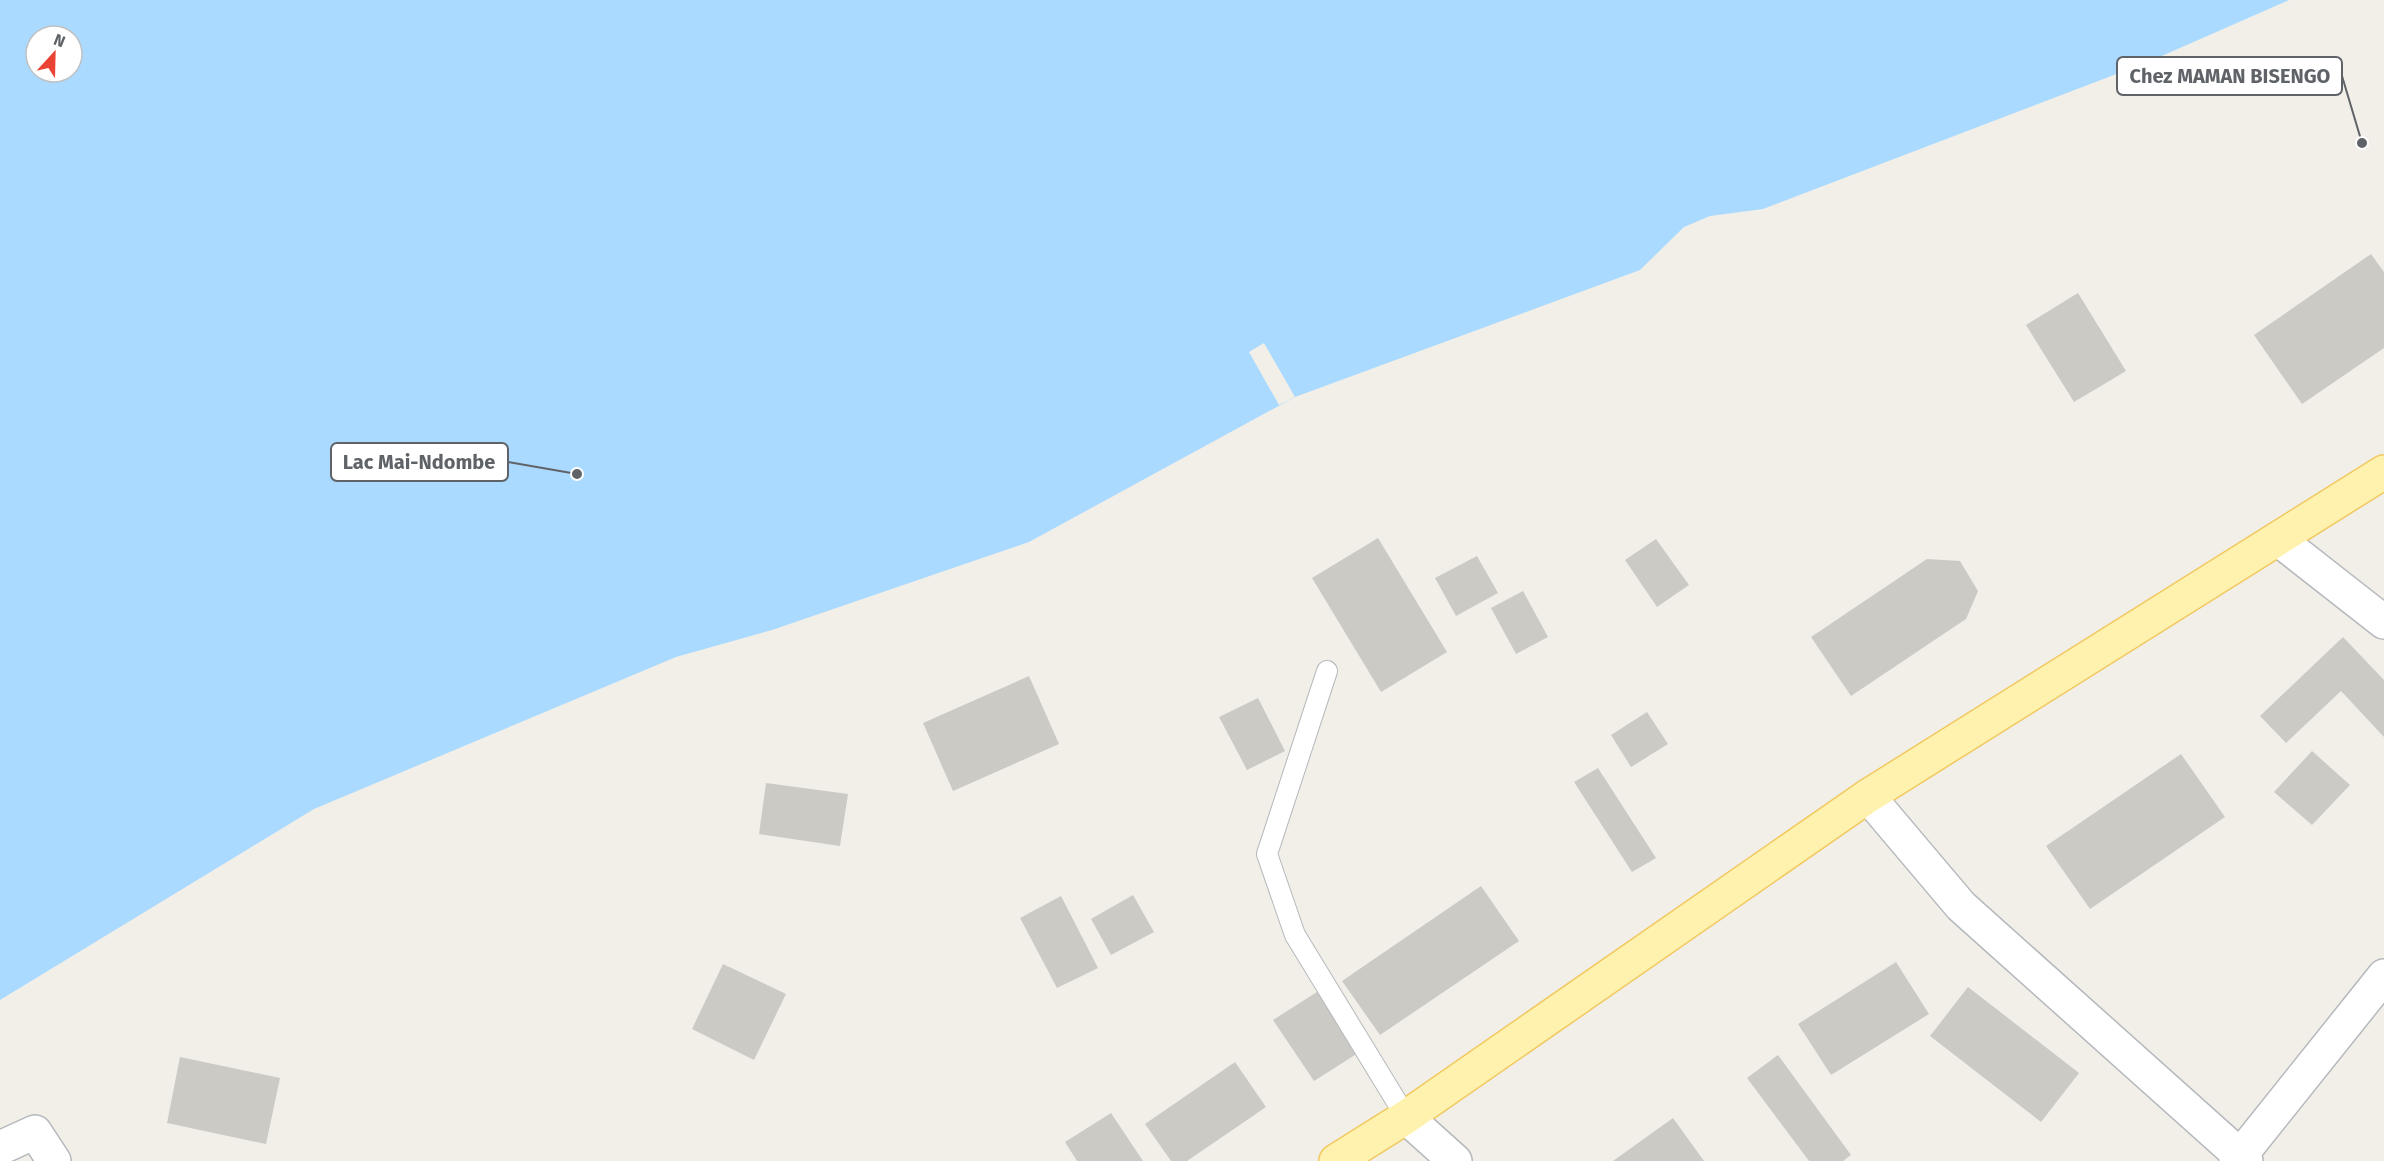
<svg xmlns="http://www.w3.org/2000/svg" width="2384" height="1161" font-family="'Fira Sans',sans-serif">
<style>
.water{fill:#aadaff;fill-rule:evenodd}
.pier{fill:#f1efe8}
.building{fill:#cccac5}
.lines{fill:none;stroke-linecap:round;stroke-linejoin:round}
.service-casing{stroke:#b5b8bc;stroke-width:22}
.minor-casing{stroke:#b5b8bc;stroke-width:36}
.tertiary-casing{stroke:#b5b8bc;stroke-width:36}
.primary-casing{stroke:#f2c960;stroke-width:36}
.service{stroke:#fff;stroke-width:20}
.minor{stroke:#fff;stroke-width:33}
.tertiary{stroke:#fff;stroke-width:33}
.primary{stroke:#fff2af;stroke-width:33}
.leader{fill:none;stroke:#5f6368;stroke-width:2}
.callout-dot{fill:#5f6368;stroke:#fff;stroke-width:2}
.callout{fill:#fff;stroke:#5f6368;stroke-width:2}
.callout-label{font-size:20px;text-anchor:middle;font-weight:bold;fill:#5f6368}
</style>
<rect width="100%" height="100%" fill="#f1efe8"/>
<!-- water -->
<path class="water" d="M0 0H2289L2148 62 1763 209 1710 216 1684 227 1640 270 1295 397 1029 542 772 630 676 657 314 809 0 1000ZM36 36H72V72H36Z"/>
<!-- pier -->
<path class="pier" d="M1264 343 1295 397 1279 405 1249 352Z"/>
<!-- building -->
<path class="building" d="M2371 254 2384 272V348L2302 404 2254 335Z
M2078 293 2126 371 2074 402 2026 325Z
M1378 538 1447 652 1381 692 1312 578Z
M1656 539 1689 585 1657 607 1625 560Z
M1477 556 1498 593 1456 616 1435 578Z
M1927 559 1960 561 1978 591 1966 619 1851 696 1811 637Z
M1523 591 1548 637 1516 654 1491 608Z
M2343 637 2384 680V737L2341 691 2286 743 2260 716Z
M1029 676 1059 744 953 791 923 723Z
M1258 698 1285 751 1247 770 1219 717Z
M1647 712 1668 744 1631 767 1611 735Z
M2312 751 2350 785 2312 825 2274 792Z
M2181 754 2225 817 2090 909 2046 846Z
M1598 768 1656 858 1632 872 1574 782Z
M766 783 848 794 840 846 759 834Z
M1481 886 1519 941 1380 1035 1342 981Z
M1133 895 1154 932 1111 955 1091 919Z
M1061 896 1098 968 1057 988 1020 918Z
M1896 962 1929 1014 1831 1075 1798 1024Z
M723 964 786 994 754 1060 692 1029Z
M1968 987 2079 1073 2041 1122 1930 1036Z
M1317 992 1358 1053 1314 1081 1273 1020Z
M1778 1055 1851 1155 1843 1161H1809L1747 1078Z
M180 1057 280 1078 266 1144 167 1123Z
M1235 1062 1266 1107 1187 1161H1171L1145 1124Z
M1111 1113 1143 1161H1077L1065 1142Z
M1673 1118 1704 1161H1613Z"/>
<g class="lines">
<!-- service casing -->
<g class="service-casing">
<path id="service" d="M1327 671 1267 854 1295 935 1406 1117"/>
</g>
<!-- minor casing -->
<g class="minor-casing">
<path id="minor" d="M2278 539 2384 622
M1868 796 1961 906 2246 1161
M0 1148 35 1132 54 1161
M2236 1161 2384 976"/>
</g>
<!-- tertiary casing -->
<g class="tertiary-casing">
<path id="tertiary" d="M1406 1117 1455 1161"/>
</g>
<!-- primary casing -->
<g class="primary-casing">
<path id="primary" d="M1336 1161 1406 1117 1868 796 2384 472"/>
</g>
<!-- service -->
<use href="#service" class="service"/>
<!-- minor -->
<use href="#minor" class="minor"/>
<!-- tertiary -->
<use href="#tertiary" class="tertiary"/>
<!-- primary -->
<use href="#primary" class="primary"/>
</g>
<!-- callouts -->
<path class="leader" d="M2362 143L2342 76M577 474L508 462"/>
<g class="callout-dot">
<circle cx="2362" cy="143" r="6"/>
<circle cx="577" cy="474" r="6"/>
</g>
<g class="callout">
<rect x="2117" y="57" width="225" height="38" rx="6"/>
<rect x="331" y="443" width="177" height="38" rx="6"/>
</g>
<g class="callout-label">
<text x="2230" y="83">Chez MAMAN BISENGO</text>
<text x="419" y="469">Lac Mai-Ndombe</text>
</g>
<!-- north arrow -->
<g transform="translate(54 54) rotate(22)"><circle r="28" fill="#ffffff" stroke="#bfc1c3" stroke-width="1.5"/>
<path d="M0-4.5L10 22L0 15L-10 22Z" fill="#ea4335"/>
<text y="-9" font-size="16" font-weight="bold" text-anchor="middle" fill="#5f6368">N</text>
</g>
</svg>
